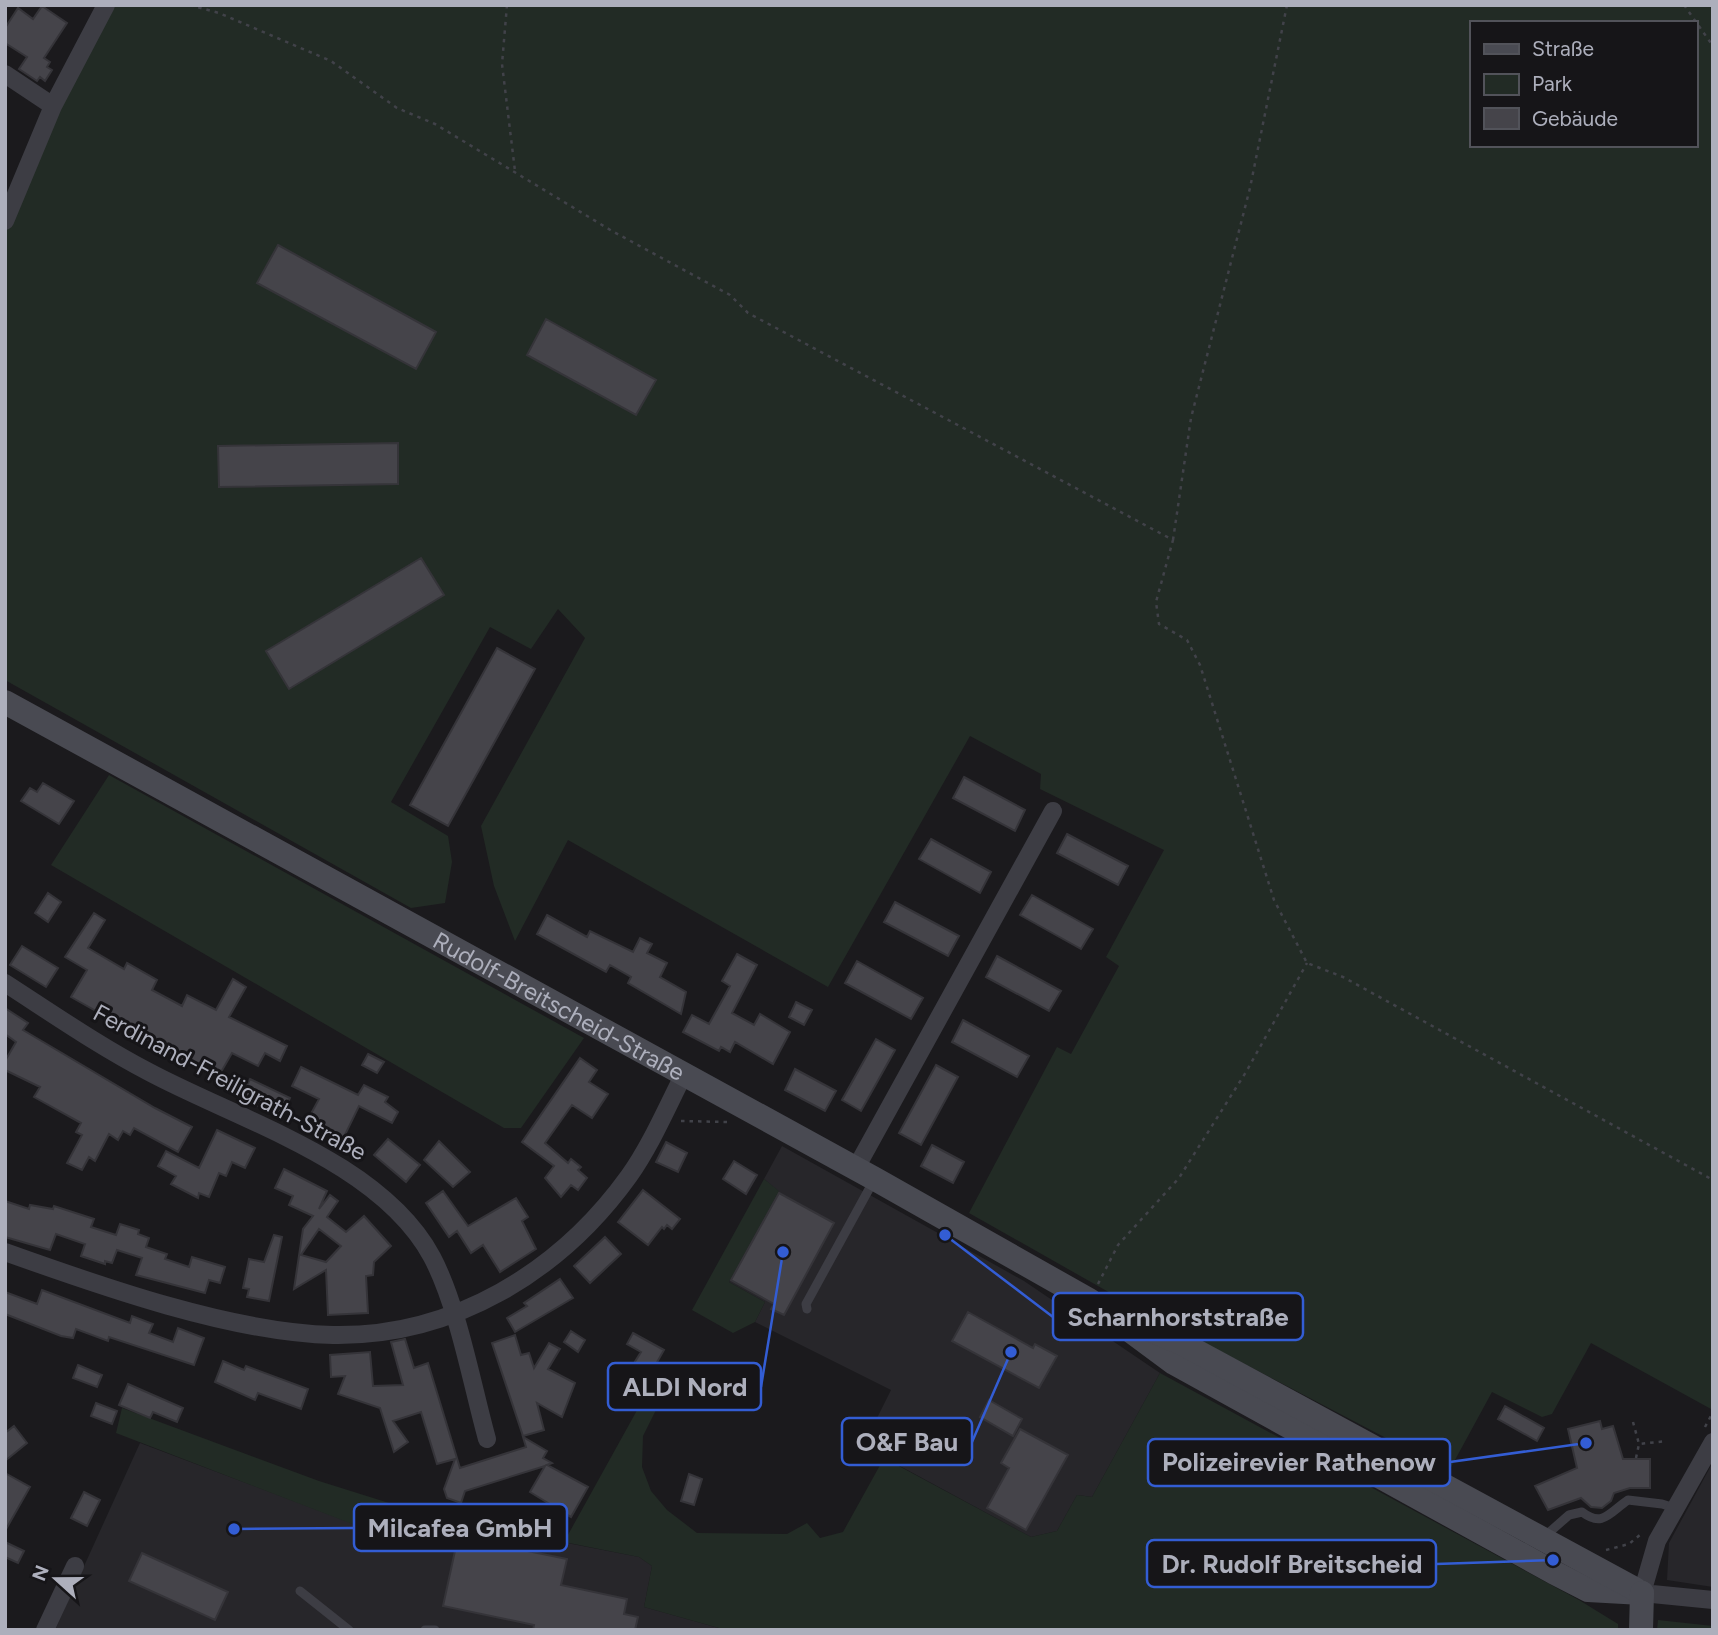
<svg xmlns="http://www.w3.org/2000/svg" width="1718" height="1635" font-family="Figtree,sans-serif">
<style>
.built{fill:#27262a}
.green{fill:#222b25;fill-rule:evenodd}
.building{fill:#45444a;stroke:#353439;stroke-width:2;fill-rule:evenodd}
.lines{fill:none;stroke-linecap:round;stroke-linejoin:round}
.path{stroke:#414249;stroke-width:2.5;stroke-dasharray:3.5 5;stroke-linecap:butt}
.lane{stroke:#3d3d44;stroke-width:9}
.street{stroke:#3d3d44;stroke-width:18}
.secondary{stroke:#494a52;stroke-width:24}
.labels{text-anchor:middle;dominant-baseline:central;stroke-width:6;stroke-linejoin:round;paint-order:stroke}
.street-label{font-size:24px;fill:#adafbc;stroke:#161518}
.leader{fill:none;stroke:#335dd4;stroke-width:2.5}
.callout-dot{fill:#335dd4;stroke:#161518;stroke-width:2.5}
.callout{fill:#161518;stroke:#335dd4;stroke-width:2.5}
.callout-label{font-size:26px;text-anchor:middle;font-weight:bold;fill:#adafbc}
</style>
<rect width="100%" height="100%" fill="#1b1a1d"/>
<!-- built -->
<path class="built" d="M782 1146 1024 1281 1160 1373 1092 1497 1077 1495 1057 1531 1031 1537 863 1446 891 1390 755 1322 765 1302 729 1282 778 1191 764 1179Z
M140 1443 386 1536 389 1503 459 1522 639 1557 652 1566 644 1607 726 1630H55Z
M1713 1462V1587L1667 1580 1669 1543Z"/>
<!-- green -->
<path class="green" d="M114 5H1713L1711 1409 1591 1343 1552 1414 1542 1417 1492 1392 1449 1471 1128 1303 969 1213 1057 1047 1071 1054 1119 966 1106 957 1164 850 1040 789 1041 774 970 736 828 987 568 840 515 941 494 886 481 826 585 638 558 609 531 649 490 627 391 802 448 836 452 862 445 903 411 908 5 680V234L61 107ZM1471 23H1695V145H1471Z
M109 775 584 1038 521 1128H504L51 865Z
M764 1179 779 1191 729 1282 765 1302 755 1322 733 1333 692 1310Z
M1160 1373 1579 1600 1618 1624V1630H726L644 1607 652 1566 639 1557 564 1542 656 1376 669 1384 643 1436 642 1467 651 1491 667 1510 697 1533 787 1534 807 1523 820 1538 843 1532 884 1458 1031 1537 1057 1531 1077 1495 1092 1497Z
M122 1408 319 1481 389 1503 386 1537 116 1433Z
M1658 1620 1713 1626V1630H1657Z"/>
<!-- building -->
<path class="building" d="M42 6 67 23 44 58 50 62 47 67 52 70 45 81 40 77 37 81 19 69 27 57 5 43V28L18 8 33 19Z
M278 245 436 332 416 369 257 283Z
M546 319 656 380 636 415 527 355Z
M398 443V484L219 487 218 446Z
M421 558 444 595 289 689 266 651Z
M497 648 535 669 448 826 410 805Z
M964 777 1025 810 1015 831 953 798Z
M43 783 74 801 59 824 21 801 30 788 37 792Z
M1067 834 1128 866 1118 885 1057 853Z
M931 839 991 872 980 893 919 859Z
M48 893 61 902 48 922 35 913Z
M1032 895 1093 929 1081 949 1020 915Z
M895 902 959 936 948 956 884 922Z
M94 913 105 920 88 948 124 969 127 963 157 980 152 990 182 1006 187 995 216 1010 233 979 246 987 229 1017 287 1046 280 1061 265 1053 258 1066 232 1053 217 1079 71 997 87 970 65 957Z
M547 915 587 937 590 931 633 952 640 938 652 944 647 953 667 963 660 977 686 992 681 1014 628 983 631 977 610 965 606 972 537 934Z
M22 946 58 968 46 987 10 965Z
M737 954 757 965 732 1013 754 1025 760 1014 790 1032 773 1064 735 1042 730 1052 721 1047 719 1051 683 1032 692 1015 709 1024 730 986 722 981Z
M997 956 1061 991 1049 1011 986 977Z
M857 961 923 998 911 1019 845 983Z
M796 1002 812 1010 804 1025 789 1017Z
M5 1008 28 1023 23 1030 155 1108 192 1127 178 1152 134 1128 130 1135 123 1131 118 1140 109 1134 95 1161 89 1157 82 1170 67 1163 82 1135 76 1132 81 1123 34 1097 40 1087 5 1070V1061L16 1042 5 1034Z
M963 1020 1029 1056 1017 1077 952 1042Z
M876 1039 895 1050 861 1111 842 1100Z
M368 1054 384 1062 377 1073 362 1065Z
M580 1058 597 1070 589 1082 608 1094 592 1118 572 1105 545 1143 568 1163 571 1159 581 1167 578 1170 587 1178 578 1190 571 1185 561 1197 545 1178 554 1166 522 1142Z
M936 1065 958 1077 921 1145 899 1133Z
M301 1067 358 1095 364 1085 388 1097 385 1102 398 1112 392 1123 359 1106 343 1139 307 1121 319 1099 292 1086Z
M795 1069 836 1091 825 1111 785 1090Z
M250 1079 290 1098 281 1117 241 1098Z
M217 1130 255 1148 245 1168 232 1162 226 1176 219 1173 209 1197 199 1193 198 1198 171 1184 176 1176 158 1166 166 1151 199 1168Z
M388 1139 420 1165 406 1182 374 1155Z
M439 1141 470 1172 453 1187 424 1160Z
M666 1142 687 1153 678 1172 656 1162Z
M932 1145 964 1162 953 1183 921 1166Z
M734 1161 757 1175 746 1194 723 1179Z
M284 1169 327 1191 319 1209 330 1195 338 1201 327 1217 346 1232 364 1216 391 1246 374 1262 373 1275 366 1276 368 1313 328 1315 326 1270 294 1289 303 1229 313 1216 289 1205 293 1196 275 1188ZM319 1229 341 1246 326 1262 301 1255Z
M643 1190 680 1219 672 1229 667 1225 664 1229 662 1227 648 1245 618 1222Z
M443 1191 468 1226 516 1198 528 1217 522 1221 536 1249 500 1272 483 1245 471 1253 457 1231 449 1237 426 1203Z
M779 1193 834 1223 784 1315 771 1309 774 1304 731 1280Z
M5 1201 29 1209 30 1205 53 1209 54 1206 94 1219 91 1227 116 1235 120 1224 139 1230 138 1234 149 1238 146 1247 167 1254 165 1259 189 1267 192 1257 225 1267 220 1283 209 1280 205 1293 136 1275 142 1258 117 1250 112 1263 105 1261V1264L81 1256 85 1244 56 1234 50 1250 5 1237Z
M274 1235 282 1237 269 1301 247 1297 249 1289 243 1288 249 1259 264 1262Z
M605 1237 621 1254 590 1283 574 1266Z
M560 1279 573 1298 515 1332 507 1318 527 1306 524 1303Z
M42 1290 130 1323 132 1316 153 1324 149 1333 173 1342 178 1328 204 1338 194 1365 109 1337 108 1341 76 1329 73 1338 61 1336 5 1314V1292L37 1304Z
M968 1312 1033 1348 1035 1344 1057 1356 1039 1388 952 1341Z
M571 1331 585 1340 578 1352 564 1342Z
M633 1333 664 1350 648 1378 631 1368 641 1352 627 1344Z
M515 1335 521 1355 529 1353 534 1368 549 1343 560 1349 548 1369 575 1383 562 1417 537 1403 544 1430 523 1436 492 1343Z
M405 1339 414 1368 428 1363 460 1468 526 1447 523 1437 547 1451 543 1458 552 1463 547 1465 588 1487 571 1517 530 1492 545 1466 465 1491 461 1503 447 1498 444 1489 455 1459 437 1464 421 1412 393 1421 408 1442 394 1452 380 1408 338 1394 345 1376 331 1377 330 1355 370 1352 373 1386 403 1385 391 1342Z
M223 1361 244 1370 246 1366 308 1389 301 1409 258 1393 255 1400 215 1382Z
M78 1365 102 1375 97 1387 73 1378Z
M128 1384 183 1408 177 1422 153 1412 150 1418 119 1405Z
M989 1400 1022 1419 1013 1436 980 1417Z
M96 1403 117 1411 112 1424 91 1416Z
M1505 1406 1544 1428 1537 1441 1498 1419Z
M1600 1421 1602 1429 1613 1426 1623 1459H1650V1488H1630L1614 1493 1611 1501 1602 1508 1591 1507 1581 1498 1548 1510 1535 1486 1577 1468 1568 1429Z
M14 1426 27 1443 5 1461V1433Z
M1020 1429 1068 1455 1026 1530 987 1508 1009 1468 1001 1463Z
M5 1473 30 1487 5 1531Z
M689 1474 702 1479 694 1505 681 1501Z
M84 1492 100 1500 87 1526 71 1518Z
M458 1537 567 1559 561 1585 627 1599 624 1614 638 1617 635 1630H533L534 1625 443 1606Z
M5 1542 24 1551 18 1563 5 1557Z
M142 1553 228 1592 215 1620 129 1581Z"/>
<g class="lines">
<!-- path -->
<path class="path" d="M190 5 219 13 331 61 397 108 435 124 612 231 730 295 748 313 1173 540 1156 602 1159 624 1187 640 1200 665 1274 900 1307 963 1343 977 1713 1180
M507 5 502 64 515 171
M1684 5 1713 46
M1173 540 1191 418 1250 188 1287 5
M681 1121 727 1122
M1098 1284 1118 1245 1179 1178 1246 1072 1307 963
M1118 1294 1136 1305
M1633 1422 1639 1444 1667 1441
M1705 1427 1713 1412
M1636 1458 1639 1444
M1606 1550 1629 1544 1641 1534"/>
<!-- lane -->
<path class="lane" d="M807 1309 806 1304 874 1180
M1545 1536 1569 1515 1582 1512C1603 1528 1610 1512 1628 1500L1662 1504 1675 1508
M300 1591 349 1630
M425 1630H435"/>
<!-- street -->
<path class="street" d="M5 74 53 106
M5 221 53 106 106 5
M5 983C53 1014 99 1046 149 1072 241 1121 381 1162 432 1257 458 1306 472 1385 487 1439
M856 1168 1053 811
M5 1252C100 1286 233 1333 333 1335 453 1337 560 1272 629 1176 651 1145 667 1107 684 1074
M1713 1442 1657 1541 1642 1593 1713 1600
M45 1630 75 1566"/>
<!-- secondary -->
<g class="secondary">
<path id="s1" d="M5 702 875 1179 1089 1300 1174 1363 1553 1572 1588 1590 1642 1593"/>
<path d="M1139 1325 1183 1344 1635 1589"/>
<path d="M1641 1630 1642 1593"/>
</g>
</g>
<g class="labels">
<!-- street labels -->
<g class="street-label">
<text stroke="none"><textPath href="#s1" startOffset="632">Rudolf-Breitscheid-Straße</textPath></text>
<text transform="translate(230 1082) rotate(28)">Ferdinand-Freiligrath-Straße</text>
</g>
</g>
<!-- callouts -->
<path class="leader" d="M945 1235L1053 1317M783 1252L761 1387M1011 1352L972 1442M1586 1443L1450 1462M234 1529L354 1528M1553 1560L1436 1564"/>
<g class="callout-dot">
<circle cx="945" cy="1235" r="7"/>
<circle cx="783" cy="1252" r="7"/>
<circle cx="1011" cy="1352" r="7"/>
<circle cx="1586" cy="1443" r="7"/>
<circle cx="234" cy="1529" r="7"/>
<circle cx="1553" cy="1560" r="7"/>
</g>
<g class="callout">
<rect x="1053" y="1293" width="250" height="47" rx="7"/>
<rect x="608" y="1363" width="153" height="47" rx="7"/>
<rect x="842" y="1418" width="130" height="47" rx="7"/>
<rect x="1148" y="1439" width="302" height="47" rx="7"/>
<rect x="354" y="1504" width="213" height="47" rx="7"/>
<rect x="1147" y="1540" width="289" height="47" rx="7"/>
</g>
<g class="callout-label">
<text x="1178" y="1326">Scharnhorststraße</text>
<text x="685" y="1396">ALDI Nord</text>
<text x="907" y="1451">O&amp;F Bau</text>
<text x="1299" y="1471">Polizeirevier Rathenow</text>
<text x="460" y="1537">Milcafea GmbH</text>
<text x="1292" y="1573">Dr. Rudolf Breitscheid</text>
</g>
<!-- border -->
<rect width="1718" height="1635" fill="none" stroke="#adafbc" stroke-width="14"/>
<!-- legend -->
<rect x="1470" y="21" width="228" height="126" fill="#161518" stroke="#52535a" stroke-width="2"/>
<rect x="1484" y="44" width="35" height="10" fill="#494a52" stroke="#52535a" stroke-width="2"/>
<text x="1532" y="56" font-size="21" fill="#adafbc">Straße</text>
<rect x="1484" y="74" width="35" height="21" fill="#222b25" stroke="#52535a" stroke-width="2"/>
<text x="1532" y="91" font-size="21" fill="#adafbc">Park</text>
<rect x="1484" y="108" width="35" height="21" fill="#45444a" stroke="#52535a" stroke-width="2"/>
<text x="1532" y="126" font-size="21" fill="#adafbc">Gebäude</text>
<!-- north arrow -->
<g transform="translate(56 1579) rotate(291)" stroke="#161518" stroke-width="5" paint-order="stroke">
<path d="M0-5L12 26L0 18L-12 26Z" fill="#adafbc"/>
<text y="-10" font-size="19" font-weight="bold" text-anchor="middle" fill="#adafbc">N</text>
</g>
</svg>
